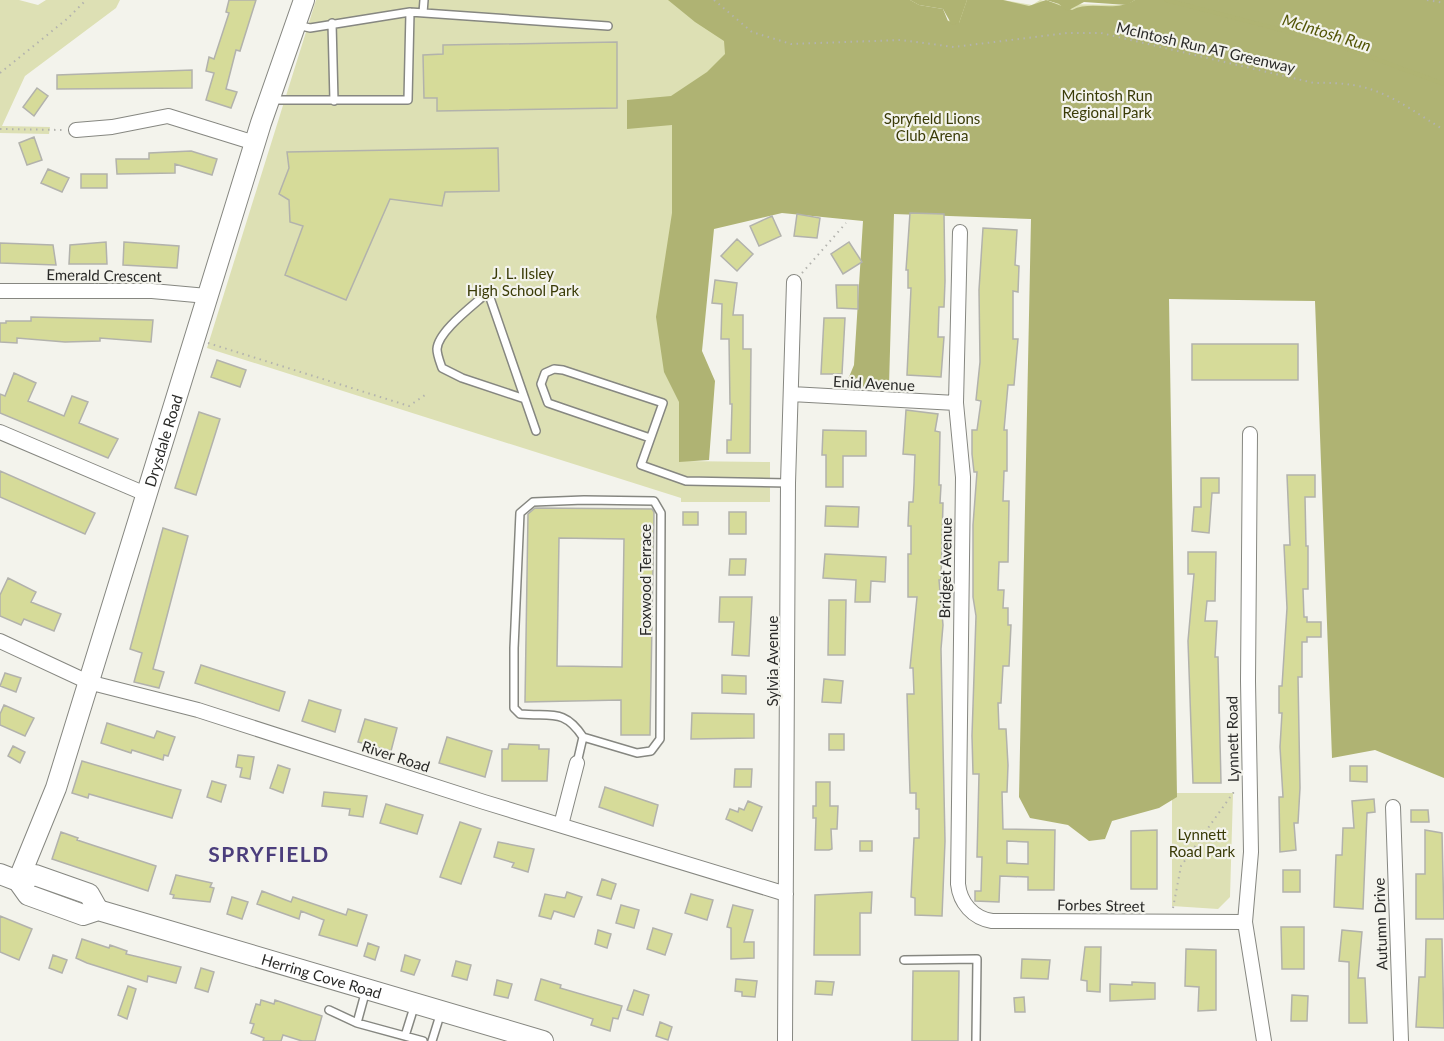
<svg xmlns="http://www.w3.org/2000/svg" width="1444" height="1041" font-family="Lato,sans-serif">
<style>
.green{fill:#dde0b4}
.forest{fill:#afb373}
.water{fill:#afb372}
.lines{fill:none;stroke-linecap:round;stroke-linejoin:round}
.stream{stroke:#afb372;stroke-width:4}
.building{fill:#d6db99;stroke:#b2b2ac;stroke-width:1.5;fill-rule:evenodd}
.lane-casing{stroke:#868781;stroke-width:10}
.street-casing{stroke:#868781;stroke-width:16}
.secondary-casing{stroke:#868781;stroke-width:22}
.path{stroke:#b3b3ae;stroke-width:2;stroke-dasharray:1.5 4.5;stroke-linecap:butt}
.lane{stroke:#fff;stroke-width:7}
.street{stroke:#fff;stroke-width:14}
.secondary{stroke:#fff;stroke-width:20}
.labels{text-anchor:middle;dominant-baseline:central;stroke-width:4.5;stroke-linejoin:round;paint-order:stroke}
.street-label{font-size:15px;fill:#292927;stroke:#f3f3ec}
.park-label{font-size:15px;fill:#3a3b07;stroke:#f3f3ec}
.water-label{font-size:16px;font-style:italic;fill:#525405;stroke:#f3f3ec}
.district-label{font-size:21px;font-weight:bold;letter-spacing:1.5px;fill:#4b3e7c;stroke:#f3f3ec}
</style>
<rect width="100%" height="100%" fill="#f3f3ec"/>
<!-- green -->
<path class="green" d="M0 0H19L38 5 46 0H120L116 8 25 76 2 126 50 127 49 134 0 133Z
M316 0H910L948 21 967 0H1003L1032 5 1040 0 1059 4 1127 5 1135 0H1150L684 203 681 461 770 462V502H681V498L207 348Z
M1172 793H1233L1230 897 1218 909 1172 906Z"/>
<!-- forest -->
<path class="forest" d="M668 0H910L919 5 943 9 948 21 959 23 967 0H1003L1029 6 1046 0 1072 10C1091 0 1115 13 1135 0H1444V778L1375 750 1332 758 1315 301 1169 299 1177 797 1159 808 1112 821 1105 839 1089 841 1068 825 1030 818 1019 797 1031 219 894 214 889 385 844 389 854 365 863 221 782 213 714 229 702 351 715 381 709 460 679 462V402L664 372 656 317 672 213V125L627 129V100L671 96 707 72 725 54 724 41 695 22Z"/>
<!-- water -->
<path class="water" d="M910 0H967L959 23 952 25 943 9 919 5Z
M1046 0H1135L1127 5 1084 2 1067 11 1059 4Z"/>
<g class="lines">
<!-- stream -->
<path class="stream" d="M1166 0 1332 43 1444 84"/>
</g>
<!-- building -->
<path class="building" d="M229 0H256L240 51 236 50 226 89 237 92 231 108 206 100 214 73 206 71 209 57 214 59 229 13 226 12Z
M617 42V108L437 111V98H424L423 55 443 54V45Z
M192 70V88L57 89V75Z
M37 88 48 96 34 116 23 107Z
M34 137 42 160 27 165 19 143Z
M498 148 499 191 445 192 442 206 390 199 346 300 285 275 303 226 290 222 289 200 279 194 289 168 287 152Z
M191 151 217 159 212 175 175 164V173L117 174 116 159H149V153Z
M48 169 69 178 62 192 41 183Z
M81 174H107V188H81Z
M910 213 944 214 945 281 944 307H939L938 337H944L941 377 907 375 911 288H908V270H906Z
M797 214 820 218 817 238 794 236Z
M772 216 781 236 759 246 750 226Z
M983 228 1017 230 1015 265 1019 266 1018 292 1013 291V339H1018L1014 385H1008L1004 430H1007V471H1004L1003 501H1009L1008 562H999L998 590H1004L1003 608H1008V625H1011L1009 666H1003L1001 703H998L999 729H1006L1008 765 1007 792H1002L1003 829 1055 830 1054 890H1028V877L1000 876 999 902 975 901V891H981L982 857H977L979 774H973L972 736 976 616 973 597V525L977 472H974L972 454V430H977L981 401 976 400 980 362 979 290ZM1007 841 1028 842V864L1007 863Z
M737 239 753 254 737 271 721 256Z
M106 242 107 264H69L70 245Z
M124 242 179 246 177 268 123 265Z
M849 242 862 262 843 274 831 254Z
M0 243 53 245 56 265 0 263Z
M715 280 737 283 733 315H743V349H751L750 453H727V440H731L732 404H730L729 339H721L722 304 712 303Z
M836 285H858V309L837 308Z
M31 317 153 320 151 342 100 338V341L65 342 17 338V343L0 342V323H6V321H31Z
M824 318H845L842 374H821Z
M1192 344H1298V380H1192Z
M217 360 246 370 240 387 211 377Z
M14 373 36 383 28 401 64 416 72 396 88 402 79 423 118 439 108 458 0 413V394L5 396Z
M906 410 938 414 935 431 940 432 939 485H941L940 503H943L941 580H939L943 625 941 649 945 841 942 916 915 915V898L911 897 914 838H919V809H916V793H910L907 694H914L913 668H910L917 597H908V554H911V526H908L909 502H913L914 484 915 455 903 454Z
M199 412 220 419 196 495 175 488Z
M823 430 866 431V456H843V487H826V455H822Z
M0 471 95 513 85 534 0 497Z
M1287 475H1315V497H1305L1306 546H1308V589H1303L1304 617H1307V622H1321V637H1307V642H1302V677H1298L1300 788 1298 823H1294L1296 850 1280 852 1279 797H1283L1280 747 1282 713H1279V686H1282L1287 608 1284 545H1290Z
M1201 478H1219V493H1212L1209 533 1192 531 1194 507H1201Z
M826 506 859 507 858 527 825 526Z
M535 508 652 509 654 512 650 735H621V700L525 702 528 514ZM559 538 624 539 622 667 557 666Z
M683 512H698V525H683Z
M729 512H746V534H729Z
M163 528 188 536 153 669 164 672 159 688 134 682 142 653 130 649Z
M1188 552H1216L1215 601H1207L1205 621H1217L1215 657H1218L1221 783H1193L1188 641 1194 574H1188Z
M825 554 886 557 885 582 871 581 870 602H855L856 580 823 578Z
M730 559H746L745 575H729Z
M8 578 36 592 31 602 61 614 54 631 24 619 21 625 0 616V595Z
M720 597H752L749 656 732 655 734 622H719Z
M829 600H846L845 655H828Z
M201 665 285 692 279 711 195 683Z
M5 673 21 678 16 692 0 686Z
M722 675 746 676V694L722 693Z
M824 679 843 681 841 703 822 702Z
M309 700 341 710 335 732 302 721Z
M4 705 34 718 25 736 0 725V714Z
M692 713 754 714V738L691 739Z
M365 719 397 728 391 751 358 742Z
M107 723 154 738 157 731 175 737 168 756 164 755 163 760 132 750 131 753 101 743Z
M829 734H844V750H829Z
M447 737 492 751 485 777 439 763Z
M509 744 539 745V749H549L547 781H502V749H508Z
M13 746 25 752 20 763 8 756Z
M238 755 254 757 250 779 240 777 242 768 236 767Z
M82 761 181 790 172 818 89 794 88 798 72 793Z
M278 765 290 769 283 793 270 788Z
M1350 766H1367V782L1350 781Z
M735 769H752L751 787H734Z
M212 781 226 785 221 802 207 797Z
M816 782H830V806H838L837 829H831L832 849 829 850H815L816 818H813V806H816Z
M605 787 658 805 653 826 599 807Z
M324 792 367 796 363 817 349 815 350 809 322 806Z
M1374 799 1375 812 1367 813 1363 909 1334 907 1336 855H1342L1343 828H1354L1352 801Z
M748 801 762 807 752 831 726 819 730 809 738 812 739 808 744 810Z
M386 804 423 815 417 834 380 823Z
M1411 810H1428L1429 822H1411Z
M460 822 481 829 461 884 440 877Z
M1157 830V889H1131V831Z
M1425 830 1442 833 1444 919H1416V874H1425Z
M61 832 78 838 77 840 156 866 148 891 52 859Z
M860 841H872V851H860Z
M498 842 534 849 528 872 512 867 514 863 494 857Z
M1283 870H1300V892H1283Z
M176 875 212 883 210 887 214 888 210 902 173 898 174 895 170 894Z
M602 879 616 884 611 899 597 895Z
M262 891 291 902 293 897 346 915 348 909 367 915 357 946 319 935 324 920 301 911 299 919 257 904Z
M567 892 582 897 574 917 554 911 551 919 539 916 545 894 565 898Z
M872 892 871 913H860V955H814L815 895Z
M691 894 713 900 707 920 685 913Z
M232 897 248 902 242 919 227 914Z
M621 905 639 910 634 928 616 923Z
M733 905 753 910 744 942H754V958L731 959V928L727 927Z
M0 916 32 929 19 960 0 952Z
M1281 927H1304V969H1282Z
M653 928 672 934 665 955 647 949Z
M598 930 611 934 607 948 595 944Z
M1342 930 1362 932 1358 978H1365L1367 1023H1349V962L1339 961Z
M82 939 109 948 110 945 127 951 126 954 181 967 176 983 148 976 147 982 87 963 76 958Z
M1426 939H1442L1444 1028 1416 1027 1419 977H1425Z
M368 943 379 947 375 960 364 956Z
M1085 947H1101L1100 992 1087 991V981L1081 980Z
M1186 949 1216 950V1010L1198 1011 1199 987 1185 986Z
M53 955 67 960 62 973 49 968Z
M405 955 420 960 414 975 401 971Z
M1022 959 1050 960 1048 979 1021 978Z
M456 961 471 965 467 980 452 976Z
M201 968 214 972 208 992 195 988Z
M913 971H959L958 1041H912Z
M541 979 561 985 560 988 622 1006 618 1019 613 1018 610 1031 591 1025 593 1019 535 1000Z
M736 979 757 981 755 997 742 996V992L735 991Z
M497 980 512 984 508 998 494 995Z
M816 981 834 982 832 995 815 994Z
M1132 982 1155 983V999L1110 1001V984L1132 985Z
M128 986 136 989 127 1019 118 1015Z
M634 990 649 995 643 1015 627 1010Z
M1292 995 1308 996 1307 1021H1291Z
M1024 997 1025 1012H1015L1014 998Z
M261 1000 274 1004 275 1000 322 1016 315 1041H302L283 1035 281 1041H263L264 1038 251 1033 254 1024 250 1023 256 1004 260 1005Z
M660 1022 672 1027 668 1040 656 1036Z"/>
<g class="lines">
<!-- lane casing -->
<g class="lane-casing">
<path id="lane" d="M423 13 424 0
M332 23 334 101
M297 25 310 28 410 12
M272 100H408L410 12 608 26
M525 399 462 378 442 368C440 362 437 355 437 349 438 331 474 305 488 292L536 431
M650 438 548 403 541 384 545 373 554 369 563 370 663 403 641 465 686 481 788 483
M577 763 583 737C564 708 551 717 520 714L514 708V648L520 513 533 502 584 500 654 501 661 513 660 739 651 751 637 753 583 737
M904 960 977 959 976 1041
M366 990 357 1023 423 1041
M329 1010 357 1023
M405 1036 415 1004
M432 1041 441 1012"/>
</g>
<!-- street casing -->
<g class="street-casing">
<path id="street" d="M76 130 112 127 168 116 255 143
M960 232 956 403 963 477 958 884C960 903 973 918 992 921L1245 922
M0 291H152L207 296
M791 394 956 403
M0 432 148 495
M1250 434 1248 681 1251 852 1245 922 1264 1041
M0 641 88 682 198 710 484 802 786 894
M1393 807 1401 1041
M561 825 577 763
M785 1041 788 483 794 282"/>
</g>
<!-- secondary casing -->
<g class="secondary-casing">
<g id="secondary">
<path id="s1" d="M0 874 18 881 28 895 83 915 98 910 543 1041"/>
<path id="s2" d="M18 881 56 788 261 123 304 0"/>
<path d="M18 881 35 875 89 894 98 910"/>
</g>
</g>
<!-- path -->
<path class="path" d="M714 0 752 32 791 44 901 40 954 47 1067 33H1101L1314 83C1376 81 1394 99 1444 130
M1427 0 1444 3
M0 73 67 19 86 0
M0 129 63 130
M802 273 846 223
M208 343 409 406 425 395
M1173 908 1181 866 1233 793H1236"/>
<!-- lane -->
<use href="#lane" class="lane"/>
<!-- street -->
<use href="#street" class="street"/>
<!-- secondary -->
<use href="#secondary" class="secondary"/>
</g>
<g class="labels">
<!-- street labels -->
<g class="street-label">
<text transform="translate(1206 47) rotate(13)">McIntosh Run AT Greenway</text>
<text transform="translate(104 275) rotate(1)">Emerald Crescent</text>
<text transform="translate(874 383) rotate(3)">Enid Avenue</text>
<text stroke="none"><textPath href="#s2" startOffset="464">Drysdale Road</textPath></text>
<text transform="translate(945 568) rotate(-89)">Bridget Avenue</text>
<text transform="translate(645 580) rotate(-90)">Foxwood Terrace</text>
<text transform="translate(772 661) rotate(-90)">Sylvia Avenue</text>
<text transform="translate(1232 739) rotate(-91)">Lynnett Road</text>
<text transform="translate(396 756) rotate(18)">River Road</text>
<text transform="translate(1101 905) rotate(1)">Forbes Street</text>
<text transform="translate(1380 924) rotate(-92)">Autumn Drive</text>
<text stroke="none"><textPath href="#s1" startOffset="344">Herring Cove Road</textPath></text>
</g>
<!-- park labels -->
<g class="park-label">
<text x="1107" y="95">Mcintosh Run<tspan x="1107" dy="17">Regional Park</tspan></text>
<text x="932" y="118">Spryfield Lions<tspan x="932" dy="17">Club Arena</tspan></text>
<text x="523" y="273">J. L. Ilsley<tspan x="523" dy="17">High School Park</tspan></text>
<text x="1202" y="834">Lynnett<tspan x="1202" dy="17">Road Park</tspan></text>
</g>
<!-- water labels -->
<g class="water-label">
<text transform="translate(1327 32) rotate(17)">McIntosh Run</text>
</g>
<!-- district labels -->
<g class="district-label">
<text x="269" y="853">SPRYFIELD</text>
</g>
</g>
</svg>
